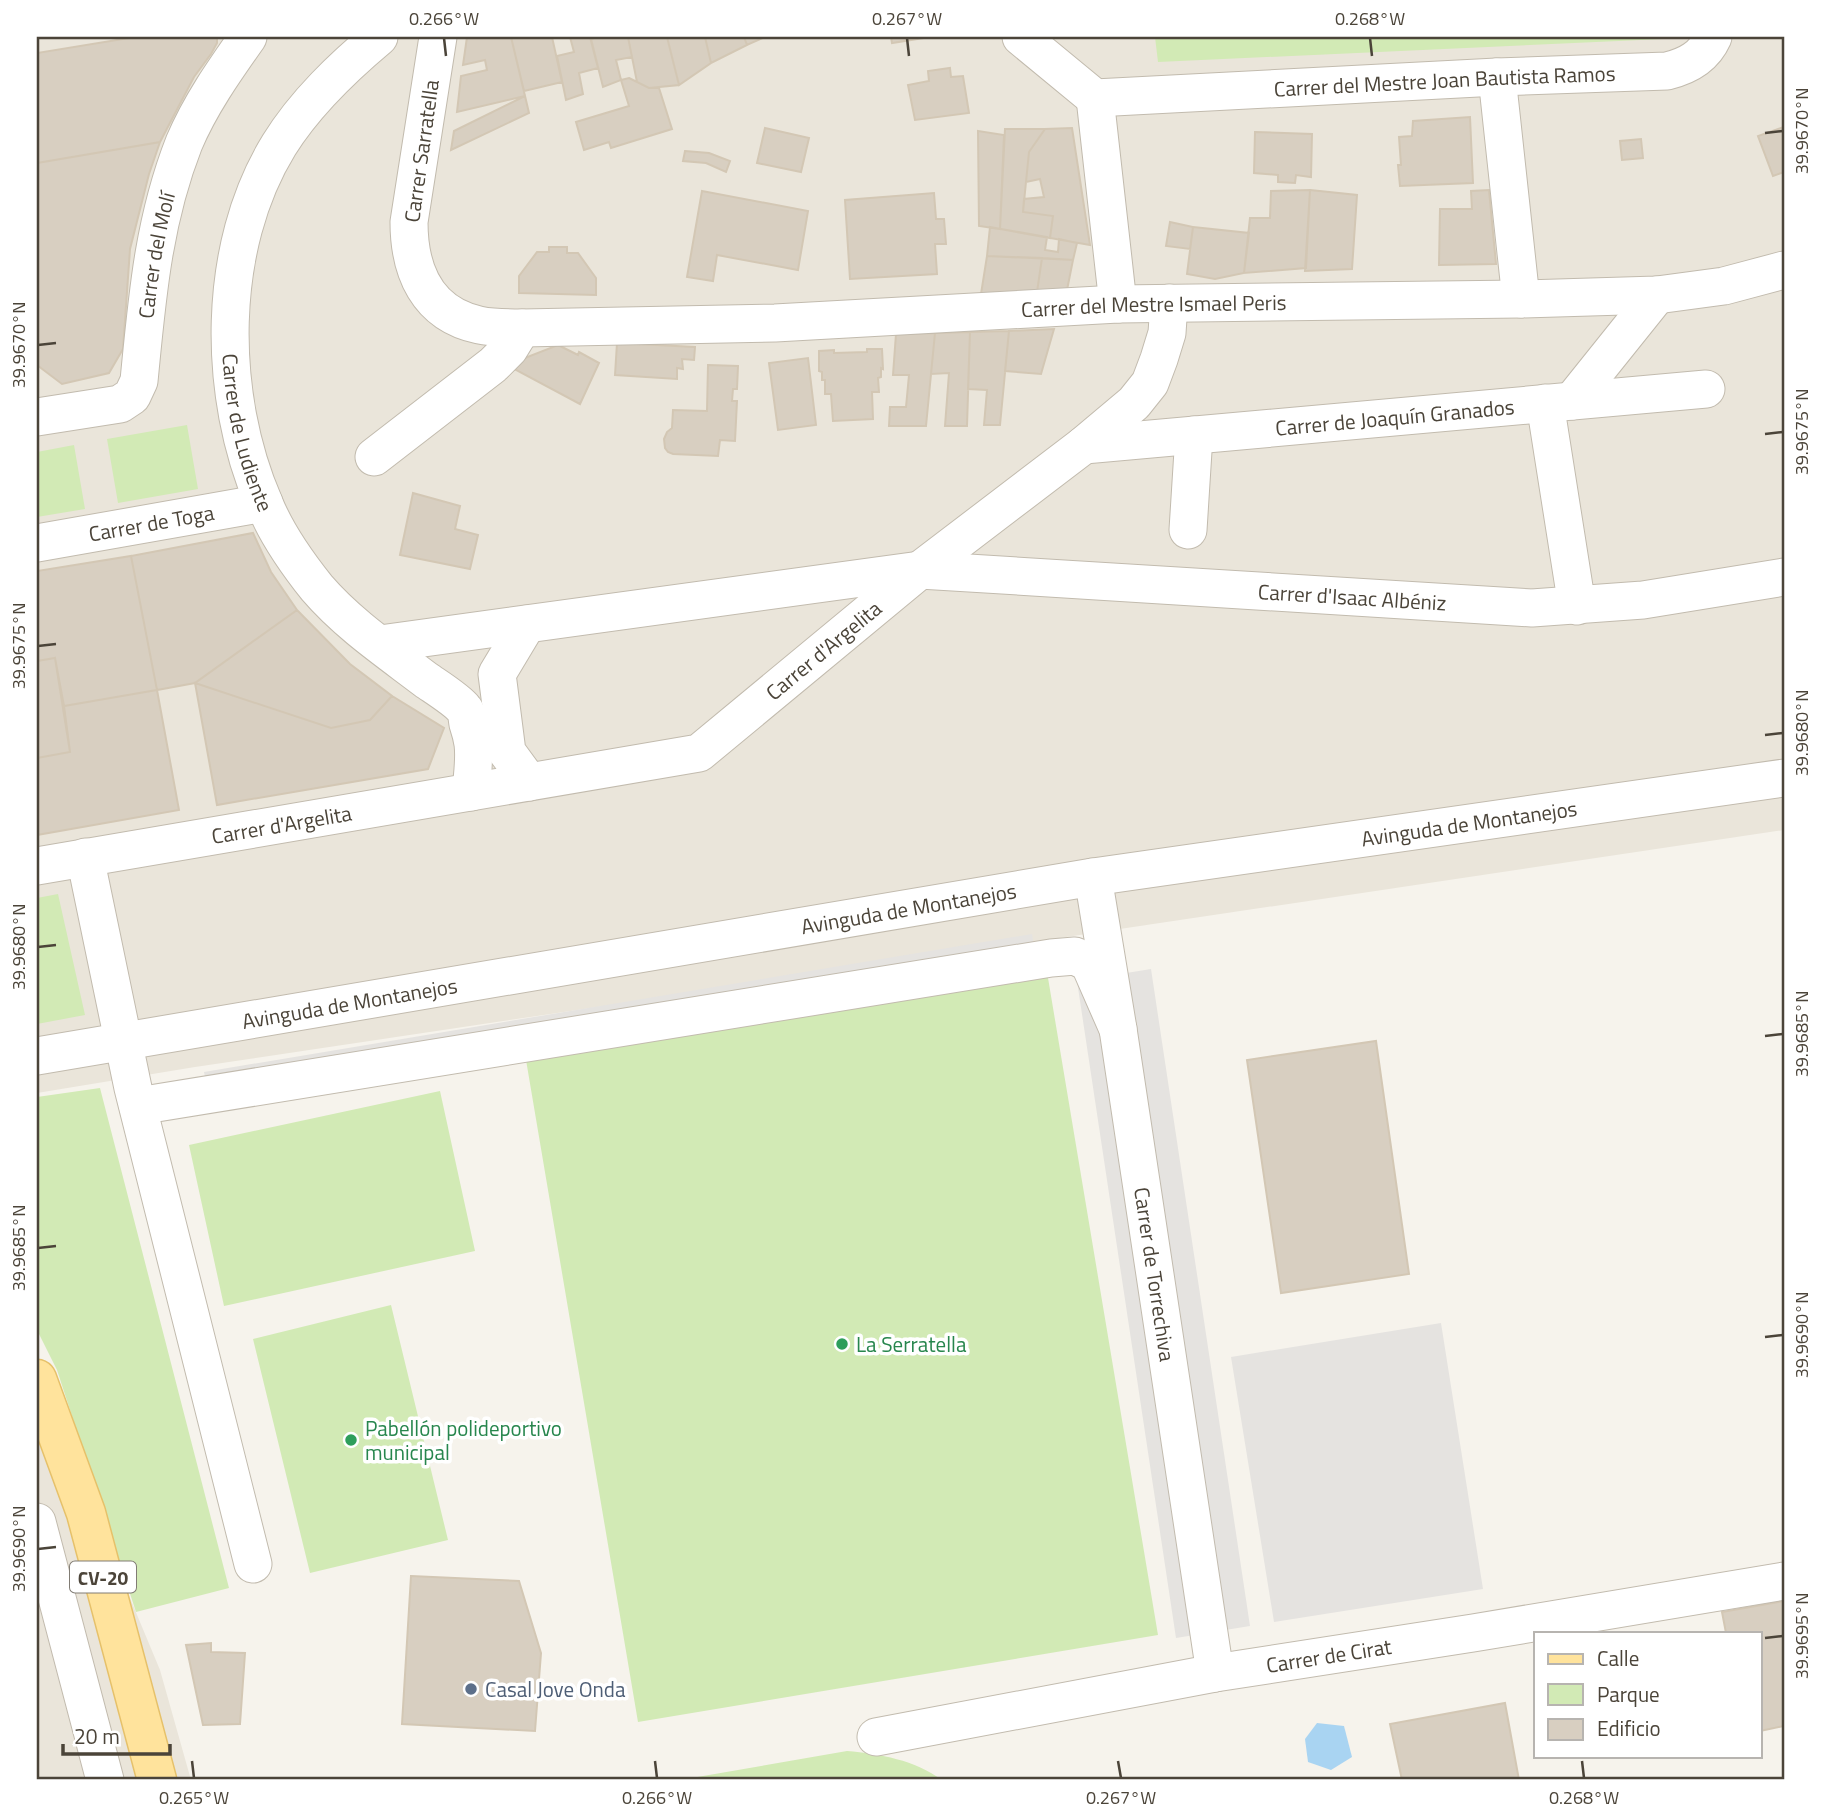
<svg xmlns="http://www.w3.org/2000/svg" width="1821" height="1817" font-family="'Titillium Web',sans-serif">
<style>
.residential{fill:#eae5da}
.green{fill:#d2eab5}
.parking{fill:#e5e3e0}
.water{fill:#a9d4f2}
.building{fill:#d8cfc1;stroke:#d3c7b4;stroke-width:2}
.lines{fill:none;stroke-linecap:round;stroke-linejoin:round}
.minor-casing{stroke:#c2bbae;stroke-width:39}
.major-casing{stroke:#e6c16a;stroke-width:41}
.minor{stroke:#fff;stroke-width:37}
.major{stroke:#ffe39c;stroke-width:38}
.ticks{fill:none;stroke:#4b4439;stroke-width:2.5}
.leisure-dot{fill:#2e9e5b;stroke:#fff;stroke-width:2.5}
.service-dot{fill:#5c6f8a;stroke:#fff;stroke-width:2.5}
.labels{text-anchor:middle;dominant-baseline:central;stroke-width:7;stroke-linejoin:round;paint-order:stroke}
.shield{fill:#fff;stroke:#817c74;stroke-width:2}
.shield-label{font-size:19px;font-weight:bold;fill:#4b4439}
.street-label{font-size:21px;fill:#4b4439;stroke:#fff}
.leisure-label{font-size:21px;fill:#27864d;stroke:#fff;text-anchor:start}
.service-label{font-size:21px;fill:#4e5e75;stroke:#fff;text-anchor:start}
.neatline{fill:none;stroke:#4b4439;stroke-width:2.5}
.ticks-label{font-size:18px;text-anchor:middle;fill:#4b4439}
</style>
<rect width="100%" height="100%" fill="#f6f3ec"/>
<!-- residential -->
<path class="residential" d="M37 37H1784V830L195 1067 37 1093Z
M37 1375 160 1670 191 1780H37Z"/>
<!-- green -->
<path class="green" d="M1155 37H1665L1663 39 1158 62Z
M187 425 198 489 118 503 107 439Z
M74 445 85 509 37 517V452Z
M58 894 85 1015 37 1024V898Z
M1046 966 1158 1635 638 1722 525 1054Z
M100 1088 229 1588 136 1612 57 1370 37 1330V1097Z
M440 1091 475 1251 224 1306 189 1145Z
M391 1305 448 1540 310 1573 253 1339Z
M847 1751C880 1754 915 1760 942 1780H680Z"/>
<!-- parking -->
<path class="parking" d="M1032 934 1038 970 211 1107 204 1072Z
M1151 969 1250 1626 1176 1638 1077 981Z
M1441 1323 1483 1589 1274 1622 1231 1357Z"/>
<!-- water -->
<path class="water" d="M1317 1723 1344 1726 1352 1757 1331 1770 1308 1762 1305 1739Z"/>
<!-- building -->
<path class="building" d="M135 37H217V43L211 54 194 77 160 142 37 163V53Z
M467 37H511L525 96 457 112 461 76 487 70 485 60 463 65Z
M511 37H552L562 82 524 91Z
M570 37H590L598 68 579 73 583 94 566 100 557 56 574 52Z
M597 37H628L632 57 616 60 621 80 603 87 591 39Z
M628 37H667L679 85 649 88 637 82Z
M667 37H705L711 63 679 85Z
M705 37H744L747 45 711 63Z
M744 37H765L747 45Z
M891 37H930L892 43Z
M950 68 951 77 963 76 969 113 915 120 908 85 929 81 928 71Z
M629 78 649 88H659L672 129 611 148 609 142 584 150 576 122 629 106 621 80Z
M525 96 529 113 451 150 454 131Z
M1470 117 1473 183 1400 186 1398 165H1401L1399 137 1412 136 1413 121Z
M1784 127V172L1773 176 1758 136Z
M765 128 809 138 801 172 757 163Z
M1072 128 1090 245 1050 238 1053 216 1023 212 1024 199 1044 197 1040 179 1026 182 1029 152 1045 129Z
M1005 129H1045L1029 152 1023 212 1053 216 1050 238 1000 229Z
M978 131 1004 135 1000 229 979 226Z
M1255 132 1312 134 1311 177 1296 175 1295 183 1278 182V175L1254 173Z
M1641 139 1643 158 1622 160 1620 141Z
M160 142 149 174 130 249 123 349 109 373 62 384 37 365V163Z
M685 151 709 153 730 161 726 172 706 163 683 161Z
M1310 190 1357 195 1352 269 1305 271Z
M1310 190 1306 268 1244 273 1250 218H1270L1271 191Z
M1489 190 1496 264 1439 265 1440 209H1472L1471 191Z
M702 191 808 211 798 270 717 255 713 281 687 277Z
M934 193 936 219H944L946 244H935L937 274 850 279 845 200Z
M1170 222 1193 227 1190 249 1166 246Z
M990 227 1047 237 1045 250 1058 252 1059 239 1077 243 1073 260 987 256Z
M1193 227 1249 233 1244 273 1215 279 1187 274Z
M549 247H567V253H578L596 278V295L519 293V276L537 252H549Z
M987 256 1042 258 1037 292 981 294Z
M1042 258 1073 260 1067 290 1037 292Z
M1054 329 1041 374 1005 371 1009 331Z
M1009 331 1000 425H984L987 390 968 389 970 332Z
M970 332 967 426H945L949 373 931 374 935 333Z
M935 333 926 426H889L890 407H906L909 375H893L896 334Z
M617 343 695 347 694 360 682 359 683 369 677 368V379L615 375Z
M558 345 578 355 579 352 599 363 580 404 507 365Z
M867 349H882L883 369 881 368V377L878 378 879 392H872L873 419 833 421 831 394H825V380H822V372L819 371V351L834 350V353L867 352Z
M808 358 816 425 778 430 769 363Z
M708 365 738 366 737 389H733L732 401H737L735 441 720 440 718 456 673 454 668 452 665 448 664 439 667 432 672 428 673 410 707 411Z
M413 493 460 506 455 529 478 535 470 569 400 555Z
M253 533 271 572 297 610 195 683 157 690 131 556Z
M131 556 157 690 64 706 55 658 37 661V571Z
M297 610 350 664 392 696 370 720 331 728 195 683Z
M55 658 70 752 37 758V661Z
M195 683 331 728 370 720 392 696 444 728 428 769 217 805Z
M157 690 179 810 37 835V758L70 752 64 706Z
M1376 1041 1409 1274 1281 1293 1247 1060Z
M411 1576 519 1581 541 1653 535 1731 402 1724Z
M1784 1601V1726L1760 1731V1633H1726L1722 1612Z
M211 1643V1652L245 1653 240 1724 203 1725 186 1645Z
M1505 1703 1519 1780H1402L1390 1724Z"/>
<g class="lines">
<!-- minor casing -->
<g class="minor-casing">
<g id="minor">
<path id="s1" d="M379 37C342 68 305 103 279 145 216 247 217 395 264 503 276 533 297 563 317 588 348 624 388 651 426 680 436 687 457 700 464 709 467 712 467 719 468 724 470 730 472 737 473 744 475 760 472 777 471 792"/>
<path id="s2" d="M438 37 409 222C409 271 427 314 479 325 493 328 508 328 522 328L775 323 1118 304 1521 299 1657 295 1724 286 1784 270"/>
<path id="s3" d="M1021 37 1095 98 1497 77 1667 71C1688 66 1704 57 1713 37"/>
<path d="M1497 77 1521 299"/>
<path d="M1095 98 1118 304"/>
<path d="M1572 401 1657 295"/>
<path d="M1545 403 1577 606"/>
<path id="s4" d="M37 417 120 404 132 396 139 381C147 299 153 222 184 143 200 105 224 71 248 37"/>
<path id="s5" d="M1084 445 1706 389"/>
<path d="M374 457 493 365 509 349 522 328"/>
<path d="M1188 530 1194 435"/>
<path id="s6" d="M37 543 264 503"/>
<path d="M527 624 497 674 507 752 529 782"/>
<path id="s7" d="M380 644 920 570 1532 608 1643 600 1784 577"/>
<path d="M85 857 133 1088 253 1564"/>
<path id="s8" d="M37 866 699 753 920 570 1084 445 1134 403 1150 383 1159 359 1167 333 1169 303"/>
<path id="s9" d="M1093 877 1118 1029 1215 1673"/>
<path id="s10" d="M37 1056 1093 877 1784 778"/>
<path d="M138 1106 1051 958 1075 956 1089 963 1118 1029"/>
<path d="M37 1522 105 1780"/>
<path id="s11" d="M876 1737 1215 1673 1473 1633 1784 1581"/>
</g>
</g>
<!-- major casing -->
<g class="major-casing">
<path id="major" d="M37 1379 86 1513 157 1780"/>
</g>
<!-- minor -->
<use href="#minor" class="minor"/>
<!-- major -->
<use href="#major" class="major"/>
</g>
<!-- ticks -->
<path class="ticks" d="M444 38 446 56M907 38 909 56M1370 38 1372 56M1765 133 1783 131M38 345 56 343M1765 434 1783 432M38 646 56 644M1765 735 1783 733M38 947 56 945M1765 1036 1783 1034M38 1248 56 1246M1765 1337 1783 1335M38 1549 56 1547M1765 1638 1783 1636M192 1761 194 1778M655 1761 657 1778M1118 1761 1121 1778M1582 1761 1584 1778"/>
<!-- markers -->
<g class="leisure-dot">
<circle cx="842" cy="1344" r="7"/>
<circle cx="351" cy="1440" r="7"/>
</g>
<circle class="service-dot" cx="471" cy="1689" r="7"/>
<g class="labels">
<!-- shield labels -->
<rect class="shield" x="70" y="1561.5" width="66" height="31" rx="5"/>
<g class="shield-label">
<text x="103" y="1577">CV-20</text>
</g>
<!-- street labels -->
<g class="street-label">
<text stroke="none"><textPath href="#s3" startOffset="446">Carrer del Mestre Joan Bautista Ramos</textPath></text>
<text transform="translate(421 151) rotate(-82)">Carrer Sarratella</text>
<text stroke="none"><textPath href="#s4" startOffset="242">Carrer del Molí</textPath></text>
<text stroke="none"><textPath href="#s2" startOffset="999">Carrer del Mestre Ismael Peris</textPath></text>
<text stroke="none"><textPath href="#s5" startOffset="312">Carrer de Joaquín Granados</textPath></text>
<text stroke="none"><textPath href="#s1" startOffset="446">Carrer de Ludiente</textPath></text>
<text stroke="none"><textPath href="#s6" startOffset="116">Carrer de Toga</textPath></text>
<text stroke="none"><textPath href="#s7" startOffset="978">Carrer d'Isaac Albéniz</textPath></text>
<text stroke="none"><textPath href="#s8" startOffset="833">Carrer d'Argelita</textPath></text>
<text stroke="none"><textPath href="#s10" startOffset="1451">Avinguda de Montanejos</textPath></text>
<text stroke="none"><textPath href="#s8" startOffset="248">Carrer d'Argelita</textPath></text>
<text stroke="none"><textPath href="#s10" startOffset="884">Avinguda de Montanejos</textPath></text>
<text stroke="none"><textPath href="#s10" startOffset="317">Avinguda de Montanejos</textPath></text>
<text stroke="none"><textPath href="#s9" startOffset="402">Carrer de Torrechiva</textPath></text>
<text stroke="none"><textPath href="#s11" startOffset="460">Carrer de Cirat</textPath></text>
</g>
<!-- leisure labels -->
<g class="leisure-label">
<text x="856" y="1344">La Serratella</text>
<text x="365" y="1428">Pabellón polideportivo<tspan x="365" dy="24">municipal</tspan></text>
</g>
<!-- service labels -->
<g class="service-label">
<text x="485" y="1689">Casal Jove Onda</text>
</g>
</g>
<!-- border -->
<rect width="1821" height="1817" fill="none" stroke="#ffffff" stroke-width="77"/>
<!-- legend -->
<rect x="1534" y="1632" width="228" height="126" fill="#ffffff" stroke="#b7b4b0" stroke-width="2"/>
<rect x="1548" y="1654" width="35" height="10" fill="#ffe39c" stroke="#b7b4b0" stroke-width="2"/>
<text x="1597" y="1666" font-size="21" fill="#4b4439">Calle</text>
<rect x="1548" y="1684" width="35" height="21" fill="#d2eab5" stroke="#b7b4b0" stroke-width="2"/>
<text x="1597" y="1702" font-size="21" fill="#4b4439">Parque</text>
<rect x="1548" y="1719" width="35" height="21" fill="#d8cfc1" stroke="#b7b4b0" stroke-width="2"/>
<text x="1597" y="1736" font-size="21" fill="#4b4439">Edificio</text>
<!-- scale -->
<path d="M63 1744v10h107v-10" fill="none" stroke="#4b4439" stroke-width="3.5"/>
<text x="74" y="1744" font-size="21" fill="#4b4439" stroke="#ffffff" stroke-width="5" paint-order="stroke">20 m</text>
<rect x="38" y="38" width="1745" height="1740" class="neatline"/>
<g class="ticks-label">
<text x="444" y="25">0.266°W</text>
<text x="907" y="25">0.267°W</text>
<text x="1370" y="25">0.268°W</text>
<text transform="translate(1802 131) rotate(-90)" y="6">39.9670°N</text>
<text transform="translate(19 345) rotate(-90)" y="6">39.9670°N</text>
<text transform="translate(1802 432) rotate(-90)" y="6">39.9675°N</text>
<text transform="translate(19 646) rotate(-90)" y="6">39.9675°N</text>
<text transform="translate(1802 733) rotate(-90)" y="6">39.9680°N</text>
<text transform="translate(19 947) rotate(-90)" y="6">39.9680°N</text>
<text transform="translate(1802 1034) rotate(-90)" y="6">39.9685°N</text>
<text transform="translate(19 1248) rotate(-90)" y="6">39.9685°N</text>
<text transform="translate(1802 1335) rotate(-90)" y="6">39.9690°N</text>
<text transform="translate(19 1549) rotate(-90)" y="6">39.9690°N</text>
<text transform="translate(1802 1636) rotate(-90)" y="6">39.9695°N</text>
<text x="194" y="1804">0.265°W</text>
<text x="657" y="1804">0.266°W</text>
<text x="1121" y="1804">0.267°W</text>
<text x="1584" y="1804">0.268°W</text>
</g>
</svg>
